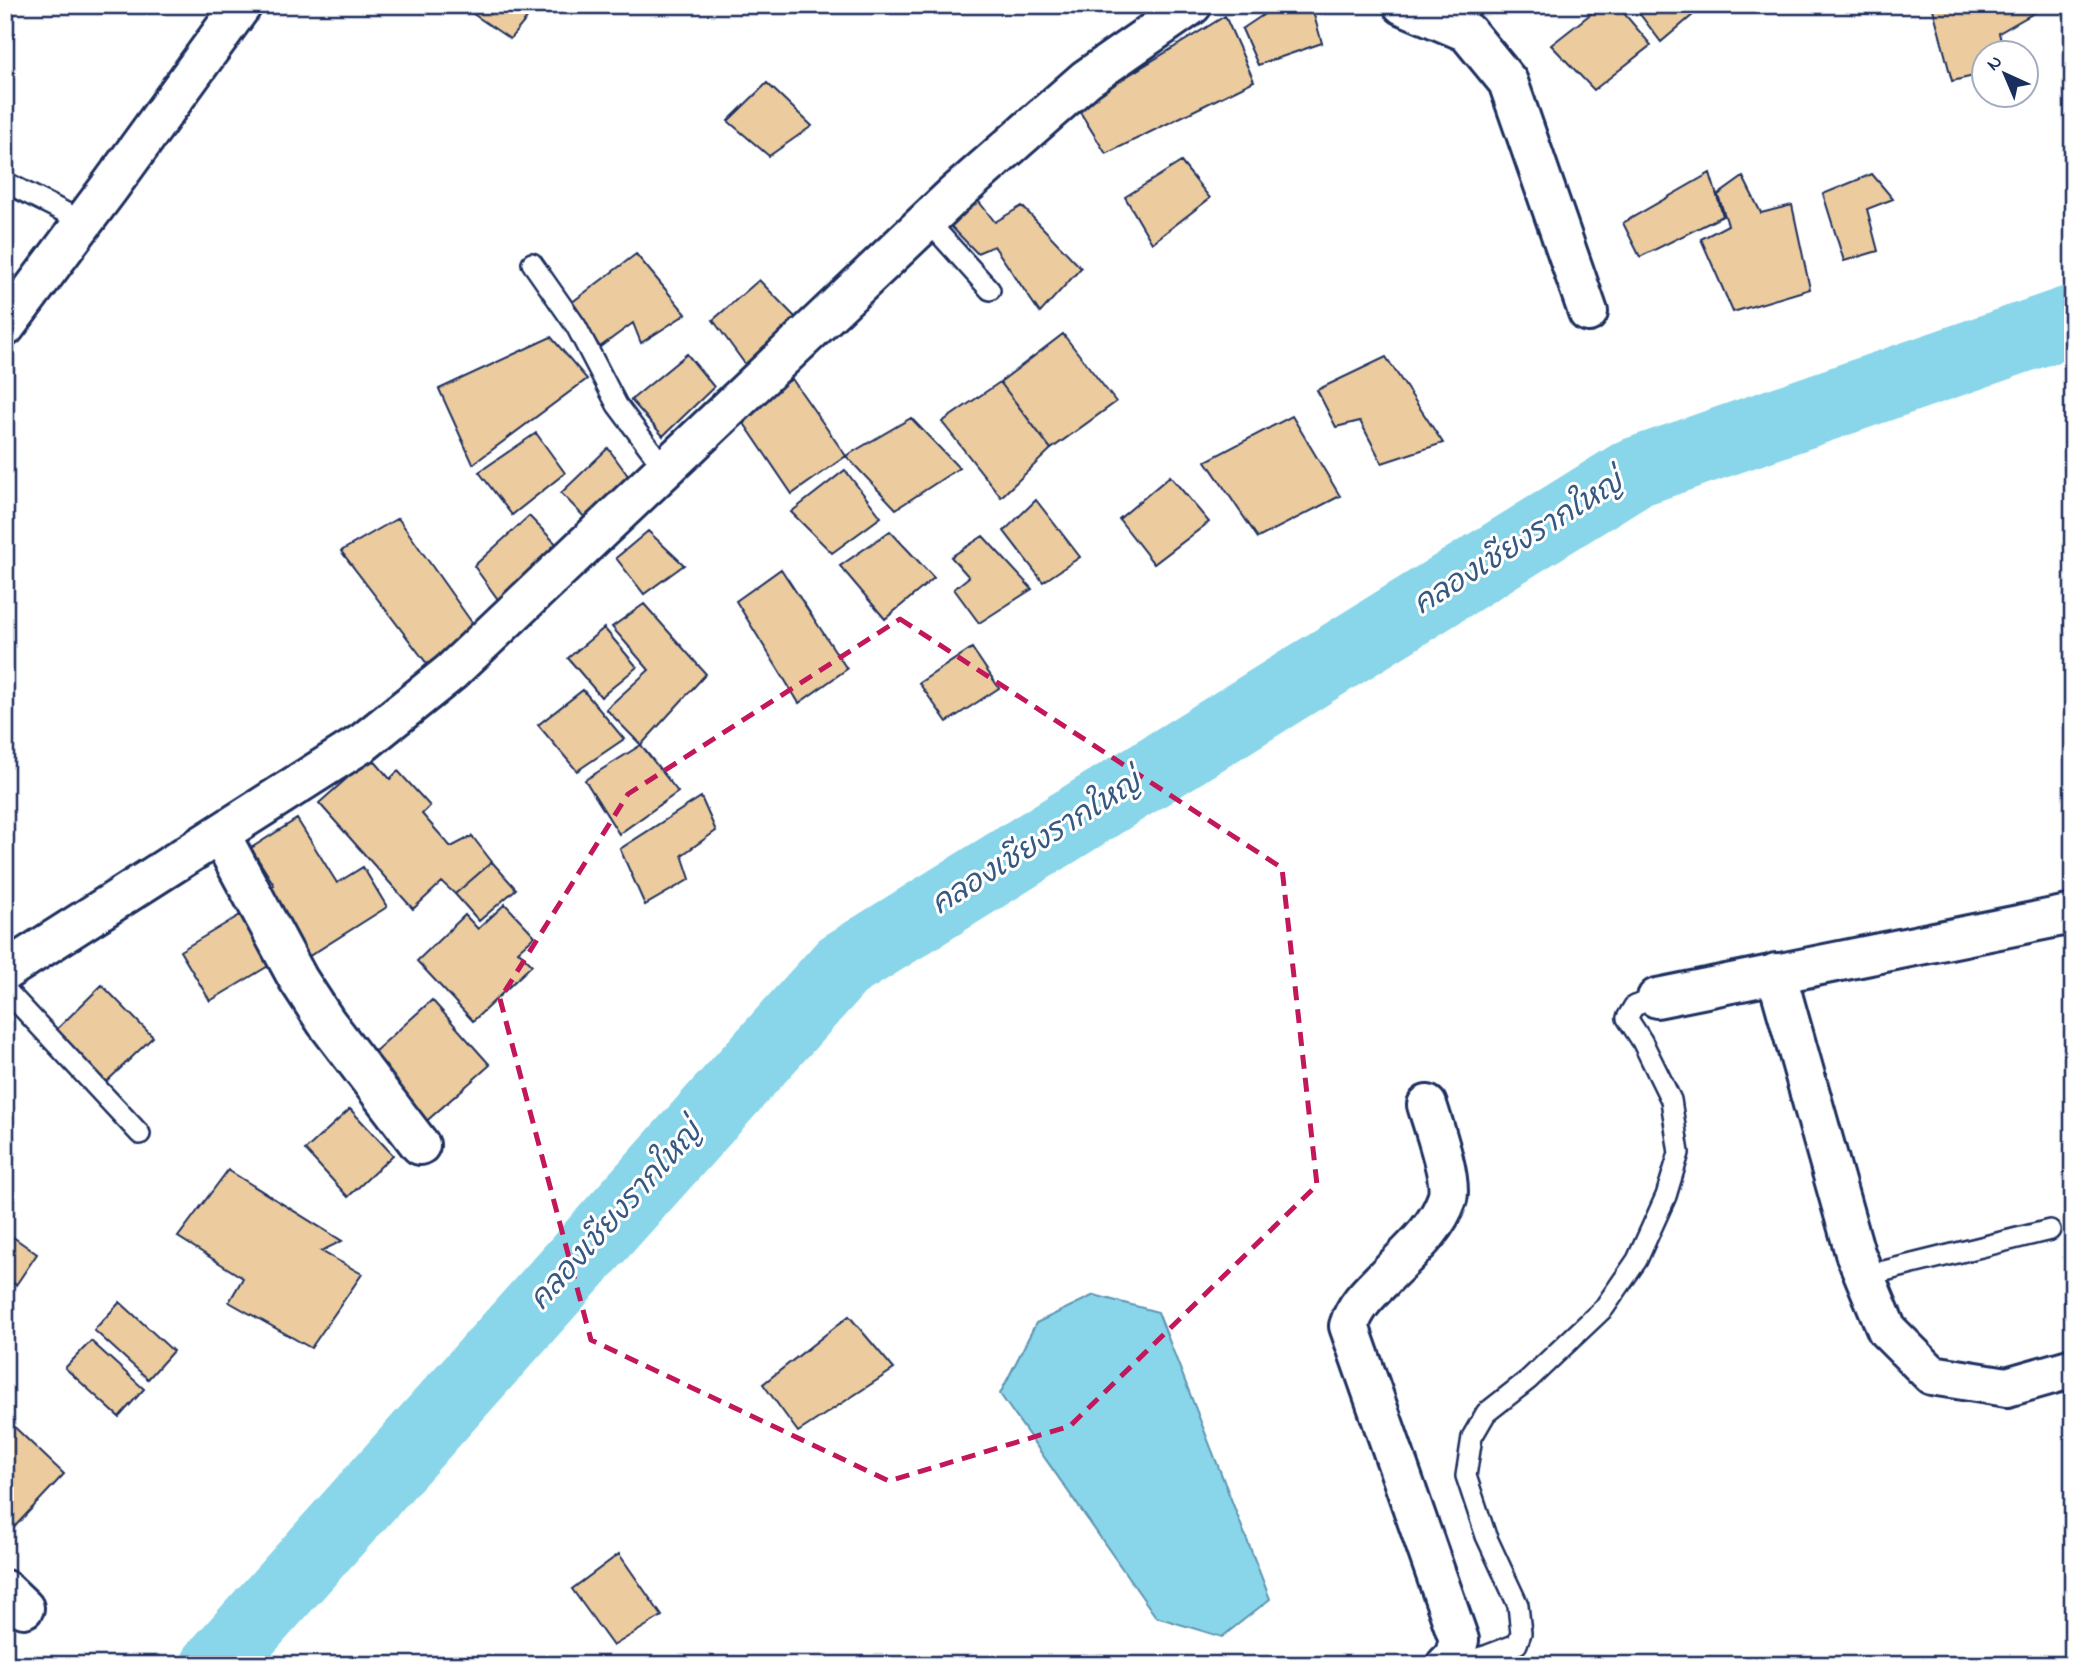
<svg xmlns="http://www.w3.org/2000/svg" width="2078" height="1670" font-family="'Indie Flower','Playpen Sans Thai',sans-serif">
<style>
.water{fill:#89d5e9;stroke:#5d93b1;stroke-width:2}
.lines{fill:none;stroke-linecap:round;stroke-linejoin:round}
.river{stroke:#89d5e9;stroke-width:70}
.building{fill:#eccc9e;stroke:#1b2f5e;stroke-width:2}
.lane-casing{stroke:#1b2f5e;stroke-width:24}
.street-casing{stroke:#1b2f5e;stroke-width:44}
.lane{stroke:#fff;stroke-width:19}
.street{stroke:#fff;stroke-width:38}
.marked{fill:none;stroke:#c2185b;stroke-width:5;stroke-dasharray:14 9;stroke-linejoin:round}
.labels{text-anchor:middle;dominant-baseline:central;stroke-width:6;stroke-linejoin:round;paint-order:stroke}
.water-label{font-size:30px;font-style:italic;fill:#365881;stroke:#fff}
</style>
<rect width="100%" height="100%" fill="#fff"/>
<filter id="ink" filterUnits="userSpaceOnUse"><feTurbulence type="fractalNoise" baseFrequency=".0143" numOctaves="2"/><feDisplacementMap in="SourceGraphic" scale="14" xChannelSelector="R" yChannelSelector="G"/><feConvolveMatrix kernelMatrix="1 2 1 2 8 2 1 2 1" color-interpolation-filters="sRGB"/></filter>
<g filter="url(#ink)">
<!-- water -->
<path class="water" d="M1094 1295 1158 1312 1270 1599 1222 1637 1156 1617 1000 1394 1036 1323Z"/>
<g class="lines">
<!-- river -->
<path class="river" d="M216 1665 842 966 1633 473 2073 320"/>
</g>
<!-- building -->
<path class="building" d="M460 5H538L510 39Z
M1278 5H1311L1322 43 1258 65 1242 29Z
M1602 5H1617L1651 45 1594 90 1551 45Z
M1633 5H1699L1701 8 1661 42Z
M1932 5H2048L1999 33 2004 52H1983V74L1952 81Z
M1225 16 1254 81 1106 154 1077 107Z
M767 83 812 126 769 156 728 121Z
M1181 162 1210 198 1152 243 1125 197Z
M1710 173 1723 216 1640 257 1623 223Z
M1872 174 1893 199 1867 209 1878 251 1844 261 1823 194Z
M1743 177 1761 213 1792 205 1810 289 1733 312 1701 239 1728 225 1718 195Z
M972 193 995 222 1022 206 1081 268 1040 313 994 246 977 253 943 218Z
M636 254 686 314 641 343 633 323 600 347 571 303Z
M759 280 797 319 748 368 713 320Z
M1063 334 1116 402 1051 449 1000 382Z
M551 337 587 379 473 464 439 389Z
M687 354 714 387 663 436 631 400Z
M1386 357 1443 443 1382 463 1360 421 1336 427 1317 390Z
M792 379 846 456 792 494 739 416Z
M1000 382 1051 449 1001 497 942 422Z
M1292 416 1340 496 1258 538 1206 461Z
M911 418 959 468 896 509 846 456Z
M536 433 565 473 512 515 479 472Z
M608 448 634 484 589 522 561 493Z
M845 470 881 517 832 553 791 512Z
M1170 476 1209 522 1154 564 1119 519Z
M1036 500 1080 557 1043 582 1004 531Z
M529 516 566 554 502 605 474 566Z
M398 518 473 624 428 665 341 551Z
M648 531 684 565 644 594 616 558Z
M890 531 934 578 885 619 840 566Z
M983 536 1032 589 979 623 954 589 969 577 951 557Z
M781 569 847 669 799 703 736 601Z
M644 604 706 674 641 745 606 709 649 670 612 627Z
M604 628 637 667 601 697 568 658Z
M972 648 999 688 947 722 919 683Z
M583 690 624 739 577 771 538 725Z
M641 745 678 792 619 834 585 780Z
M371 757 390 779 398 771 430 806 422 814 451 847 472 836 492 862 455 894 442 882 413 909 319 803Z
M701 797 716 831 682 855 690 879 645 905 620 849Z
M297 819 337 883 363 867 387 907 303 960 262 893 274 885 251 848Z
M492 862 516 889 479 921 455 894Z
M505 904 535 936 518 951 532 965 473 1021 417 961 465 915 478 929Z
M240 915 270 965 210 1001 180 951Z
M102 985 153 1037 102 1086 52 1034Z
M432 1000 490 1065 422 1125 364 1061Z
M350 1109 393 1155 348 1197 305 1150Z
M228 1170 342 1241 321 1251 362 1274 311 1348 229 1302 243 1278 178 1237Z
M6 1232 37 1254 16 1285 5 1278Z
M120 1302 173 1351 148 1379 94 1330Z
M849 1316 894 1369 798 1432 763 1384Z
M91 1341 144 1389 119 1417 65 1368Z
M6 1419 64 1474 5 1537V1420Z
M619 1554 662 1616 613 1646 572 1589Z"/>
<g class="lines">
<!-- lane casing -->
<g class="lane-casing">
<path id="lane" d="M5 182 84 222
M927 220 990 290
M532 263 576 326 617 405 665 469
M5 989 140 1134
M1864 1276 2050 1230
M1455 1665 1488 1655 1517 1644 1521 1633 1518 1605 1486 1536 1466 1476 1472 1437 1486 1413 1528 1380 1604 1308 1637 1260 1666 1196 1679 1153 1671 1100 1642 1041 1627 1018 1634 1006 1657 998"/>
</g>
<!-- street casing -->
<g class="street-casing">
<path id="street" d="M1403 5 1467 32 1508 82 1588 312
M5 327 109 188 242 5
M220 834 298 979 326 1022 420 1145
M5 971 364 742 451 672 953 196 1086 79 1192 5
M1776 973 1855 1253 1887 1330 1932 1375 2007 1387 2073 1368
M1657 998 2073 914
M1427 1105C1433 1124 1453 1182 1447 1199 1436 1231 1406 1255 1383 1279 1369 1293 1355 1306 1349 1326L1459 1640 1454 1657 1446 1665
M5 1590 24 1608"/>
</g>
<!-- lane -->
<use href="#lane" class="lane"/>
<!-- street -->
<use href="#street" class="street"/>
</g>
</g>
<!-- marked area -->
<path class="marked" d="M900 619 1282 868 1317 1185 1070 1426 889 1481 591 1340 500 999 628 794Z"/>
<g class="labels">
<!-- water labels -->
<g class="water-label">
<text transform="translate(1519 545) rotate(-32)">คลองเชียงรากใหญ่</text>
<text transform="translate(1037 845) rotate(-32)">คลองเชียงรากใหญ่</text>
<text transform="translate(617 1217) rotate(-48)">คลองเชียงรากใหญ่</text>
</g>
</g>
<!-- margin -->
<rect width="2078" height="1670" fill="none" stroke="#fff" stroke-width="28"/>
<rect x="14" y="14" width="2050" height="1642" fill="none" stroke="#1b2f5e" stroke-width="2.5" filter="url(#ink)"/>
<!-- north arrow -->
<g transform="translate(2005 74) rotate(316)"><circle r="33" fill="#ffffff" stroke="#a4acbf" stroke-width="2"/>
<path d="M0-5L12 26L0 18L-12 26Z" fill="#1b2f5e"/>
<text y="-10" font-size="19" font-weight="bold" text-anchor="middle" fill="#1b2f5e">N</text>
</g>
</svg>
